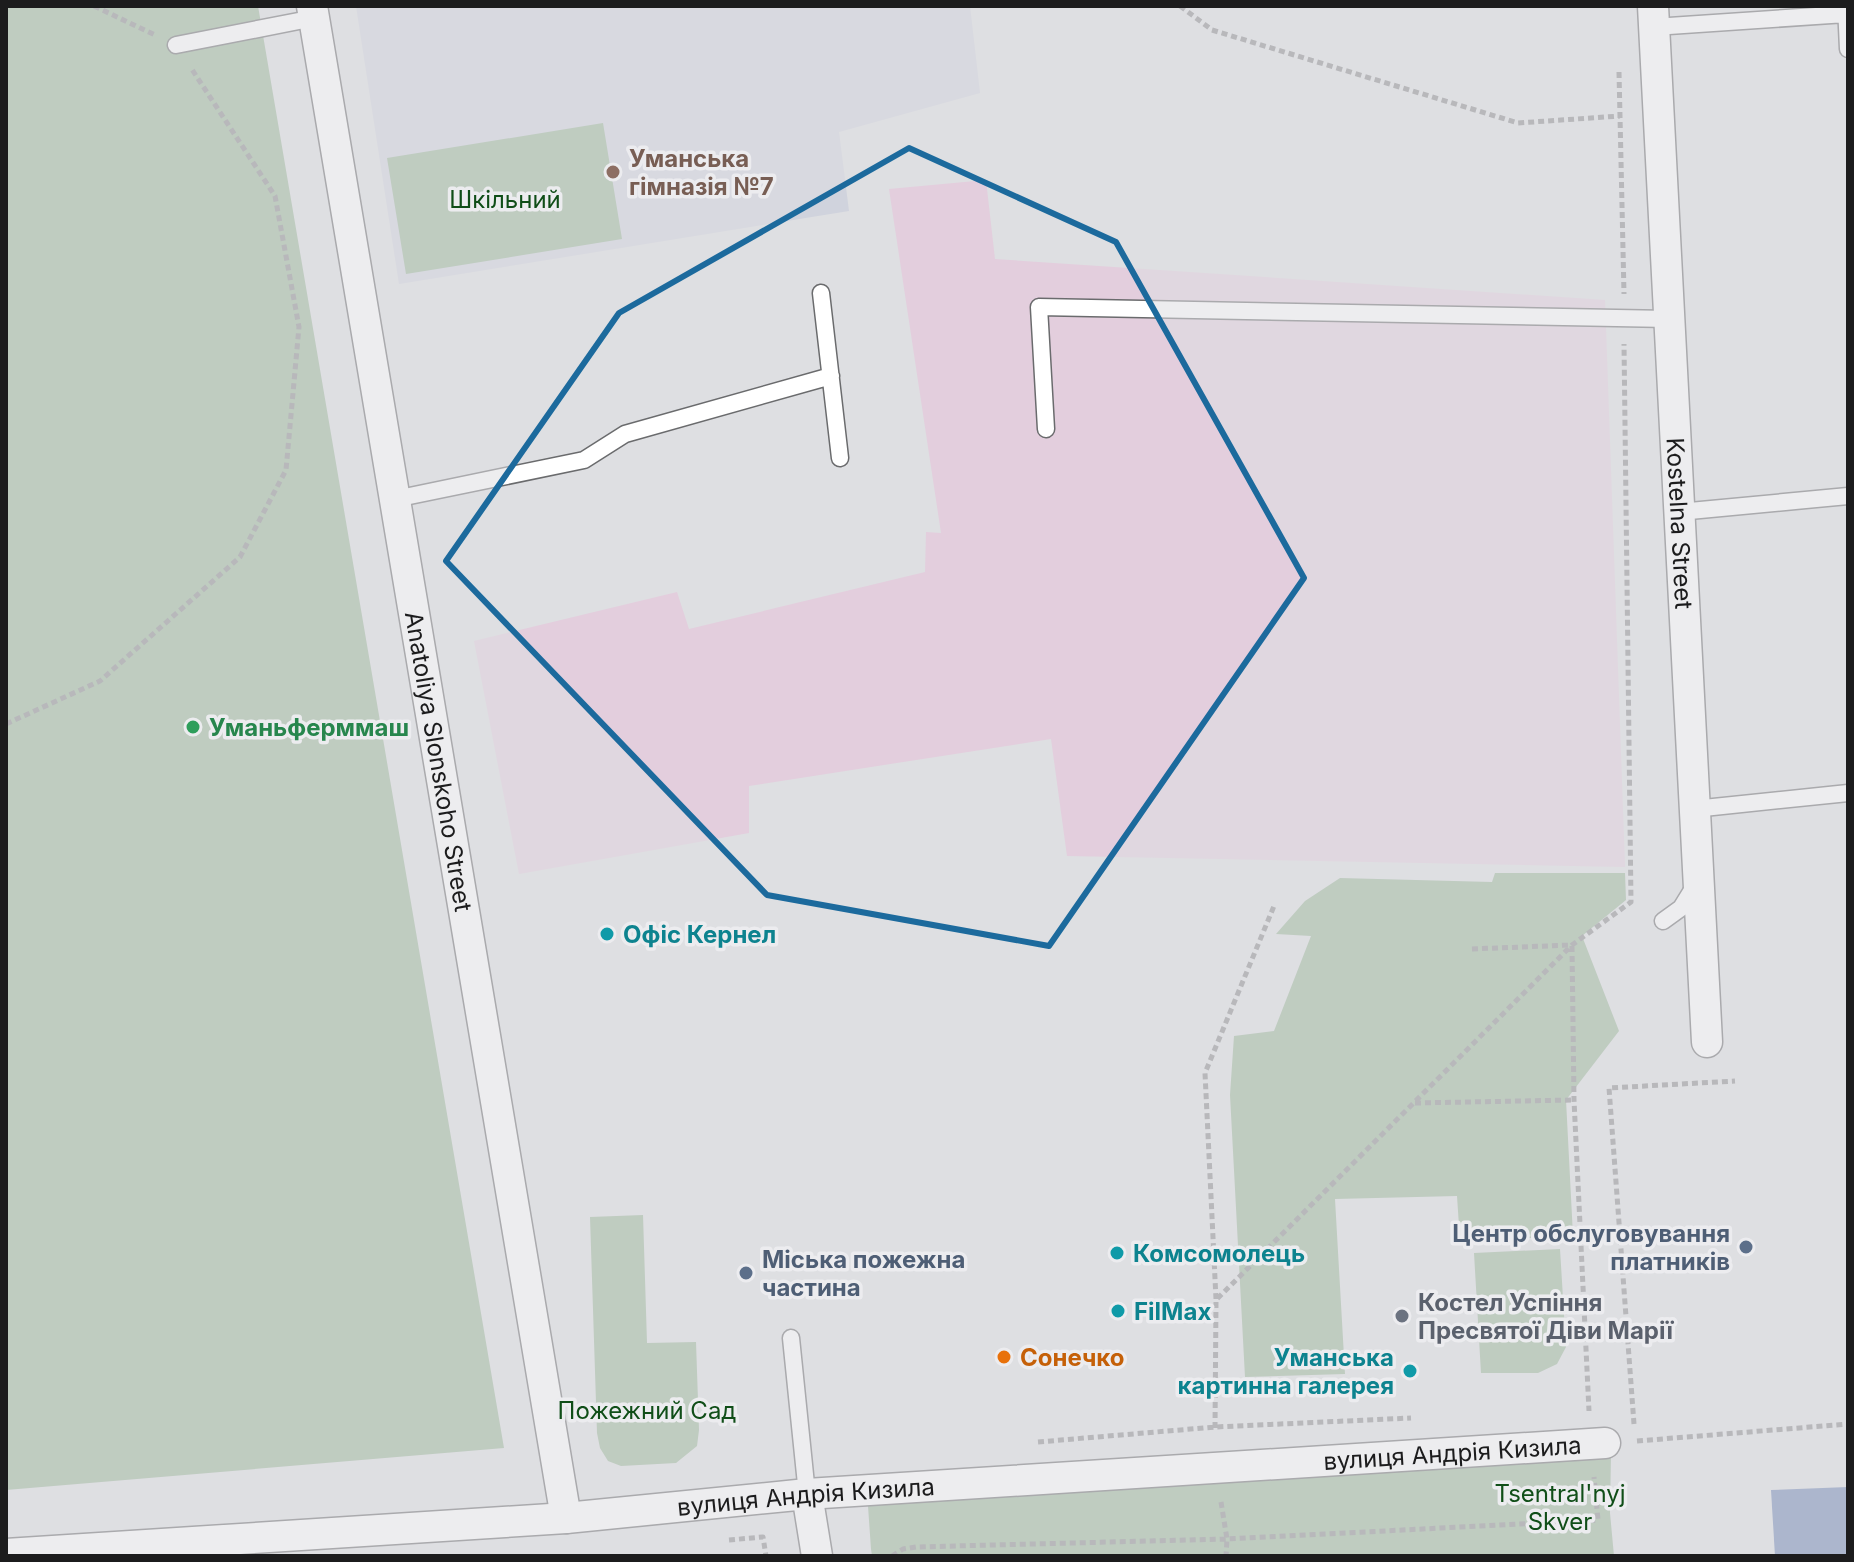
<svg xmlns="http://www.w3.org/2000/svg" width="1854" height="1562" font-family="Inter,sans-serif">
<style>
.built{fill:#d0d3dd}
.industrial{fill:#e3cedd}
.green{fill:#99b598}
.water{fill:#7086b4}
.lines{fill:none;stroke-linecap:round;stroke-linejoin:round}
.service-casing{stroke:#6a6b6d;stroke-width:19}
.minor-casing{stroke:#6a6b6d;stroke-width:33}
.path{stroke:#898a8c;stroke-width:5;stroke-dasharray:6 4;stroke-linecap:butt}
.service{stroke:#fff;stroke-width:16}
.minor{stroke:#fff;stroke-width:30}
.marked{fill:none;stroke:#1c6a9d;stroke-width:6;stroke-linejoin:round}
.education-dot{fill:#8d6e63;stroke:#ececef;stroke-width:3}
.leisure-dot{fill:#2e9e5b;stroke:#ececef;stroke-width:3}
.culture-dot{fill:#0f9aa8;stroke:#ececef;stroke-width:3}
.service-dot{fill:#5c6f8a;stroke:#ececef;stroke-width:3}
.worship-dot{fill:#6b7280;stroke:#ececef;stroke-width:3}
.food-dot{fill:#e8710a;stroke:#ececef;stroke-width:3}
.labels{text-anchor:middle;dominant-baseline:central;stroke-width:7;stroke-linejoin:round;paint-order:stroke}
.education-label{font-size:24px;font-weight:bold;fill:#785e54;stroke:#ececef;text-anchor:start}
.park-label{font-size:24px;fill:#104e18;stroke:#ececef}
.street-label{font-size:24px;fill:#1c1c1d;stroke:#ececef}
.leisure-label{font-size:24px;font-weight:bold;fill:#27864d;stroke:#ececef;text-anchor:start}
.culture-label{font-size:24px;font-weight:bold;fill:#0d838f;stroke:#ececef;text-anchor:start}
.service-label{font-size:24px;font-weight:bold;fill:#4e5e75;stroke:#ececef;text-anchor:end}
.worship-label{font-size:24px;font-weight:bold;fill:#5b616d;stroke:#ececef;text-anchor:start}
.food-label{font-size:24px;font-weight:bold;fill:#c56008;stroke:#ececef;text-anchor:start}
</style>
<rect width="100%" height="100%" fill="#dedfe2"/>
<!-- built -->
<path class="built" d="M356 6H970L980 93 839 132 849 211 399 284Z"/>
<!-- industrial -->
<path class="industrial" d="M986 180 995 259 1605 300 1625 867 1067 856 1051 739 749 786V833L519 874 474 641 677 592 689 629 925 572 926 532 941 533 889 189Z"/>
<!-- green -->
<path class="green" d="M6 6H258L504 1448 6 1490Z
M603 123 622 239 406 274 387 158Z
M1495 873H1625L1626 900 1582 936 1619 1031 1566 1100 1573 1236 1460 1241 1457 1196 1335 1199 1345 1374 1245 1377 1230 1095 1234 1036 1274 1031 1311 936 1276 934 1305 901 1340 878 1492 882Z
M643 1215 647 1343 696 1342 699 1430 697 1446 676 1463 621 1466 608 1461 600 1448 597 1433 590 1217Z
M1560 1249 1566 1347 1557 1364 1538 1373H1481L1474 1253Z
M1611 1453 1610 1513 1614 1556H872L871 1549 868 1506Z"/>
<!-- water -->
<path class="water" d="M1848 1487V1556H1775L1771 1490Z"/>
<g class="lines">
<!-- service casing -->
<g class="service-casing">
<path id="service" d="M1846 6 1848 49
M1654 27 1846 14
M176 45 314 18
M821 293 840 458
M1046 429 1039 307 1669 319
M395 499 584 460 625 434 831 376
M1679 512 1848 496
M1694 809 1848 793
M1663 921 1681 908 1694 887
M791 1338 807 1494"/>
</g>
<!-- minor casing -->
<g class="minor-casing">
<g id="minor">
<path id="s1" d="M312 6 566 1518"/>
<path id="s2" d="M1653 6 1707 1042"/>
<path d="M807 1494 817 1556"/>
<path id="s3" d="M6 1554 566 1518 807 1494 1605 1443"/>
</g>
</g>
<!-- path -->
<path class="path" d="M94 6 155 35
M1180 6 1212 30 1518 123 1620 116
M1619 72 1624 294
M6 724 100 681 240 557 286 470 299 327 275 196 191 68
M1572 946 1574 1100 1589 1411
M1472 949 1571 945
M1415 1103 1574 1100
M1216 1299 1205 1073 1274 906
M1634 1424 1609 1088 1735 1081
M1215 1428 1216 1300 1572 945 1631 902 1624 344
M1637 1441 1848 1424
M1038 1442 1215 1427 1411 1418
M1221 1502 1227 1539 1226 1556
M729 1540 763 1537 766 1556
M892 1556 903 1549 916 1547 1227 1539 1598 1520 1594 1477"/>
<!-- service -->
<use href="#service" class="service"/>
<!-- minor -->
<use href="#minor" class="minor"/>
</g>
<!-- marked area -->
<path d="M0 0H1854V1562H0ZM909 148 1116 242 1304 578 1049 946 767 895 446 561 619 313Z" fill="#dedfe2" fill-opacity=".55" fill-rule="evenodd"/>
<path class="marked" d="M909 148 1116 242 1304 578 1049 946 767 895 446 561 619 313Z"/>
<!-- markers -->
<circle class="education-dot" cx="613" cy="172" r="8"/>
<circle class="leisure-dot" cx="193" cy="727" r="8"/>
<g class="culture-dot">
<circle cx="607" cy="934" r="8"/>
<circle cx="1117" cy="1253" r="8"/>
<circle cx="1118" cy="1311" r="8"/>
<circle cx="1410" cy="1371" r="8"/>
</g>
<g class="service-dot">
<circle cx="1746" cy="1247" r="8"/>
<circle cx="746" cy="1273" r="8"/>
</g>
<circle class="worship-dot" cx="1402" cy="1316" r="8"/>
<circle class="food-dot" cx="1004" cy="1357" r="8"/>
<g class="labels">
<!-- education labels -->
<g class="education-label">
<text x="629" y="158">Уманська<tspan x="629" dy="28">гімназія №7</tspan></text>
</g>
<!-- park labels -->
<g class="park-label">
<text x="505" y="199">Шкільний</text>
<text x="647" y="1410">Пожежний Сад</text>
<text x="1560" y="1493">Tsentral'nyj<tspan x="1560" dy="28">Skver</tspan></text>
</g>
<!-- street labels -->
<g class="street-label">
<text stroke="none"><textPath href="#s2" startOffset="518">Kostelna Street</textPath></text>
<text stroke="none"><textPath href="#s1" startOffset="766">Anatoliya Slonskoho Street</textPath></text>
<text stroke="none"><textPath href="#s3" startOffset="1450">вулиця Андрія Кизила</textPath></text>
<text stroke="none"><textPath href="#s3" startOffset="802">вулиця Андрія Кизила</textPath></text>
</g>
<!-- leisure labels -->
<g class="leisure-label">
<text x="209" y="727">Уманьферммаш</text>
</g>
<!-- culture labels -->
<g class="culture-label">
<text x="623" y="934">Офіс Кернел</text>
<text x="1133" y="1253">Комсомолець</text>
<text x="1134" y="1311">FilMax</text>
<text x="1394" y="1357" text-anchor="end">Уманська<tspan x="1394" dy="28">картинна галерея</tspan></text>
</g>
<!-- service labels -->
<g class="service-label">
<text x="1730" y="1233">Центр обслуговування<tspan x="1730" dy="28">платників</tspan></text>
<text x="762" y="1259" text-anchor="start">Міська пожежна<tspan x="762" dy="28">частина</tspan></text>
</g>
<!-- worship labels -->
<g class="worship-label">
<text x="1418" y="1302">Костел Успіння<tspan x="1418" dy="28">Пресвятої Діви Марії</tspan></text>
</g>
<!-- food labels -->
<g class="food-label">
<text x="1020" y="1357">Сонечко</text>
</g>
</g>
<!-- border -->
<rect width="1854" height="1562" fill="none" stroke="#1c1c1d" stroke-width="16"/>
</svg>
